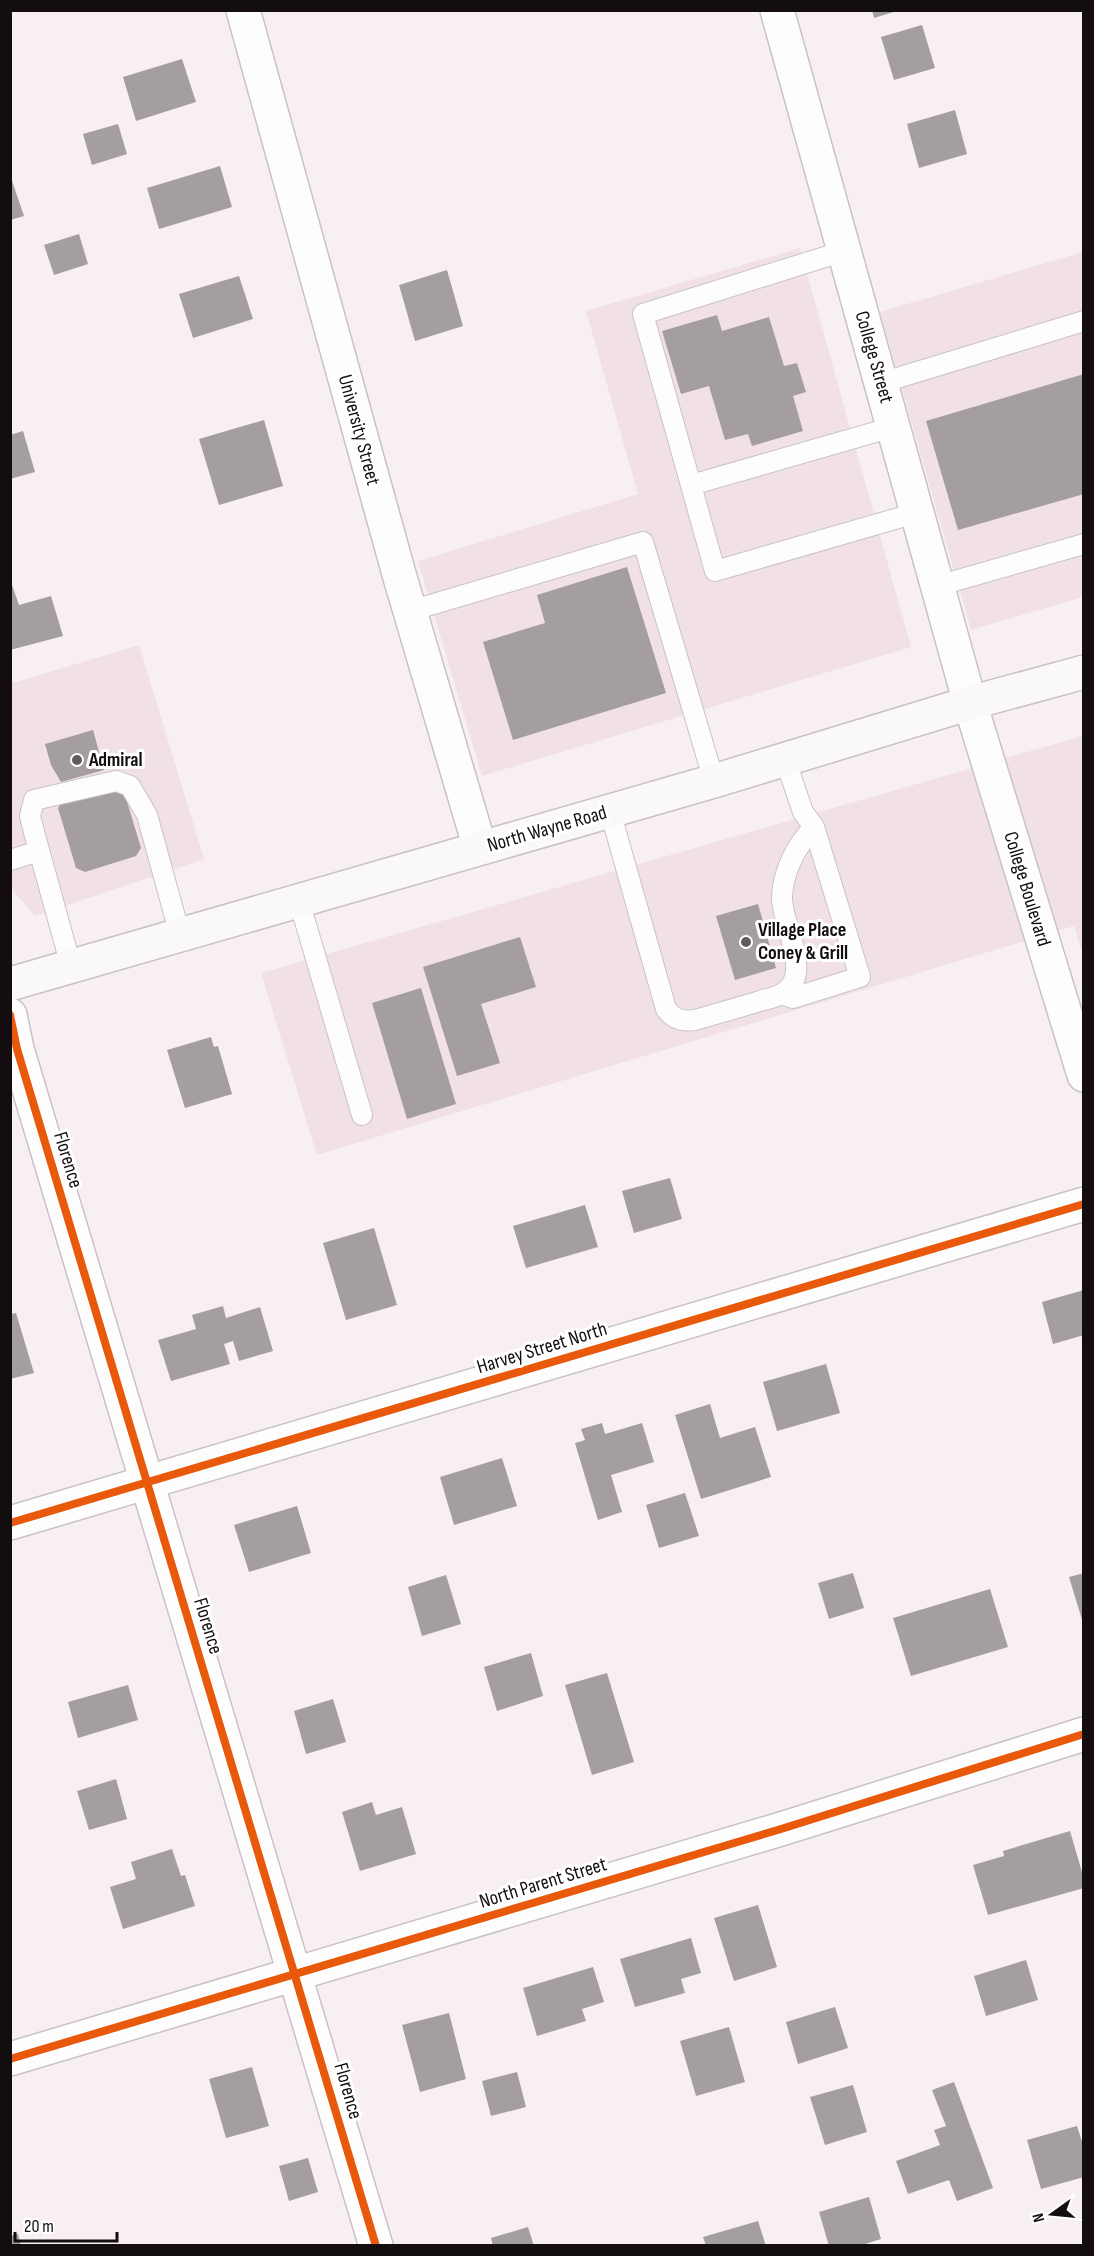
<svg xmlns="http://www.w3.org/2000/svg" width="1094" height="2256" font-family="'Sofia Sans Condensed',sans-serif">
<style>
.built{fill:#f1e1e7}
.building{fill:#a49ea0}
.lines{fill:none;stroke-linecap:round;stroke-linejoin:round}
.lane-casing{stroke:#c9c2c5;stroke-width:22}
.street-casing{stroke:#c9c2c5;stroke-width:36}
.secondary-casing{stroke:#c9c2c5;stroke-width:36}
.lane{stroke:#fefdfd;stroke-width:20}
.street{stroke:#fefdfd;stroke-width:33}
.secondary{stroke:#fbf8fa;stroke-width:33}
.cycleway-casing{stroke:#fff;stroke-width:11}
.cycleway{stroke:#e8590c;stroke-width:8}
.poi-dot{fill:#635c5e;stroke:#fff;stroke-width:2}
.labels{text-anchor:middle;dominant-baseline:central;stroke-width:6;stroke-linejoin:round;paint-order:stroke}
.street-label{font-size:20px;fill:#130d0f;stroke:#fff}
.poi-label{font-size:20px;font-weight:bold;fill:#130d0f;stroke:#fff;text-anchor:start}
</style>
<rect width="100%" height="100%" fill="#f8eff2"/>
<!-- built -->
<path class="built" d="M800 248 911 647 482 776 418 561 638 494 586 311Z
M1083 252V597L971 630 880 312Z
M139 645 204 859 35 916 11 888 10 684Z
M1083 736V955L1074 926 317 1155 261 973Z"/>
<!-- building -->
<path class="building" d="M872 10H896L897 11 874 18Z
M922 25 935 68 894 80 881 37Z
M182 59 196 102 136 121 123 77Z
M955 110 967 154 919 168 907 124Z
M118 124 127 154 92 165 83 134Z
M220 166 232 207 159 229 147 188Z
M10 175 24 216 10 220Z
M79 234 88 264 54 275 44 245Z
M447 270 463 326 415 341 399 285Z
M239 276 253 319 193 338 179 294Z
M717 315 722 331 769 317 784 366 797 363 806 392 793 396 803 431 752 446 748 434 725 440 709 386 681 394 662 331Z
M1084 374V494L958 530 926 421Z
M264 420 283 486 219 505 199 439Z
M23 431 35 472 10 479V435Z
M627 567 666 693 513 740 483 642 545 623 537 595Z
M10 579 19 605 51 596 63 636 10 650Z
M93 730 104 770 61 782 51 765 45 744Z
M123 788 141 848 136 856 85 872 76 868 58 808 63 800Z
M758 904 776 968 735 980 716 916Z
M520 937 536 987 481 1004 500 1063 457 1076 423 967Z
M421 988 456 1104 407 1119 372 1003Z
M211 1037 214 1047 218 1046 232 1094 185 1108 167 1050Z
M670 1178 682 1219 634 1233 622 1191Z
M585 1205 598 1247 526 1268 513 1226Z
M374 1228 397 1305 346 1320 323 1243Z
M1084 1290V1335L1053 1344 1042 1302Z
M223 1306 226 1318 260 1307 273 1351 239 1361 233 1341 224 1344 230 1364 171 1381 158 1340 196 1329 192 1315Z
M16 1313 34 1373 10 1379V1314Z
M826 1364 840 1413 777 1431 763 1382Z
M710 1404 720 1438 755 1427 771 1477 701 1499 675 1415Z
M602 1423 605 1434 642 1423 654 1462 611 1475 622 1512 598 1520 575 1443 585 1440 581 1429Z
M502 1458 517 1506 454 1525 440 1477Z
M685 1493 699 1536 659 1548 646 1505Z
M297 1506 311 1553 249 1572 234 1525Z
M853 1573 864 1608 829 1619 818 1583Z
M1084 1573V1623H1083L1069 1577Z
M446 1575 461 1624 422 1636 408 1587Z
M990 1589 1008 1647 911 1676 893 1618Z
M531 1653 543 1696 497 1711 484 1667Z
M607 1673 634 1762 592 1775 565 1685Z
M128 1685 138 1720 78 1738 68 1702Z
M333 1699 346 1742 306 1754 294 1711Z
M116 1779 127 1819 89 1830 77 1791Z
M372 1802 376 1815 402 1807 416 1854 360 1871 342 1812Z
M1070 1831 1084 1879V1888L988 1915 973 1865 1004 1856 1003 1851Z
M172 1849 181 1876 185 1875 195 1906 123 1929 110 1887 136 1879 131 1862Z
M758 1905 777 1967 734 1981 714 1918Z
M691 1938 701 1973 681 1979 685 1993 635 2007 620 1959Z
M1026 1960 1038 2000 986 2016 974 1976Z
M593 1967 604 2002 582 2009 586 2021 537 2036 523 1988Z
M835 2007 848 2048 798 2064 786 2022Z
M449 2013 466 2079 420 2092 402 2025Z
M729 2027 745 2082 696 2096 680 2041Z
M252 2067 269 2126 226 2138 209 2079Z
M517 2072 526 2107 491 2116 482 2081Z
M954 2082 993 2188 957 2201 949 2180 908 2194 896 2161 940 2145 934 2130 946 2126 932 2090Z
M853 2085 867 2132 825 2145 810 2097Z
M1077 2126 1084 2148V2177L1041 2189 1027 2140Z
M308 2158 318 2192 289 2201 279 2166Z
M869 2197 881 2239 859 2246H829L819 2212Z
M758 2221 766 2246H706L703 2237Z
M528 2227 534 2246H493L491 2238Z
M18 2234 21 2246H10V2236Z"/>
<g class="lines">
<!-- lane casing -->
<g class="lane-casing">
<path id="lane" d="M844 251 643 314 715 571 916 513
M881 383 1084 321
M691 485 893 427
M937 586 1084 544
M410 611 643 542 714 781
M610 811 666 1009C673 1019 682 1022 695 1020 715 1014 736 1008 757 1002 765 999 776 998 783 993 814 975 781 923 782 897 783 871 796 846 814 827
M10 860 39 851
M299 901 362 1115
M71 966 34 832 30 816 34 800 116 781 130 786 147 815 180 935
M782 994 793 998 860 977 814 827 803 812 785 759"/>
</g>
<!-- street casing -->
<g class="street-casing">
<path id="street" d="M243 10 399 574 480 848
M777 10 970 703 1084 1075
M10 1015 17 1049 376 2246
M10 1523 1084 1204
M10 2059 781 1829 1084 1734"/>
</g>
<!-- secondary casing -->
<g class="secondary-casing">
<path id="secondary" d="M10 984 714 781 970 703 1084 672"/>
</g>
<!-- lane -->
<use href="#lane" class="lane"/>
<!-- street -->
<use href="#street" class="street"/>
<!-- secondary -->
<use href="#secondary" class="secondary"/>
<!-- cycleway casing -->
<g class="cycleway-casing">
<path id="cycleway" d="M10 1015 17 1049 376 2246
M10 1523 1084 1204
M10 2059 781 1829 1084 1734"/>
</g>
<!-- cycleway -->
<use href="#cycleway" class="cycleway"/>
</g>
<!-- markers -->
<g class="poi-dot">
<circle cx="77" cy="760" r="6"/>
<circle cx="746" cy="942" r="6"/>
</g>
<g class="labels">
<!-- street labels -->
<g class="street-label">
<text transform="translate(874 357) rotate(74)">College Street</text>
<text transform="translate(359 430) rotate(75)">University Street</text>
<text transform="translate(547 829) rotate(-16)">North Wayne Road</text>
<text transform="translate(1027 889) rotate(73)">College Boulevard</text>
<text transform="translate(68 1160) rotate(73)">Florence</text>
<text transform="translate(542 1348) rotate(-17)">Harvey Street North</text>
<text transform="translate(208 1626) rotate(73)">Florence</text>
<text transform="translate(543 1883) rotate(-17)">North Parent Street</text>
<text transform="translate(348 2091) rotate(74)">Florence</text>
</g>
<!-- poi labels -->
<g class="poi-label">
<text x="89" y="760">Admiral</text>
<text x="758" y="930">Village Place<tspan x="758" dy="23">Coney &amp; Grill</tspan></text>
</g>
</g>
<!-- border -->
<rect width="1094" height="2256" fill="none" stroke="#130d0f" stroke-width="24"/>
<!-- north arrow -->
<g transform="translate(1052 2214) rotate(255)" stroke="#ffffff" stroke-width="4.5" paint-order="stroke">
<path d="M0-4.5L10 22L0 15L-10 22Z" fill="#130d0f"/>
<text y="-9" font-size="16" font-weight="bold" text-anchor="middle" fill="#130d0f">N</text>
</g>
<!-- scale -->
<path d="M15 2232v9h102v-9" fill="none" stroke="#130d0f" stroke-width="3"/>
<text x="24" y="2232" font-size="18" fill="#130d0f" stroke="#ffffff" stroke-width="4.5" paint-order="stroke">20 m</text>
</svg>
